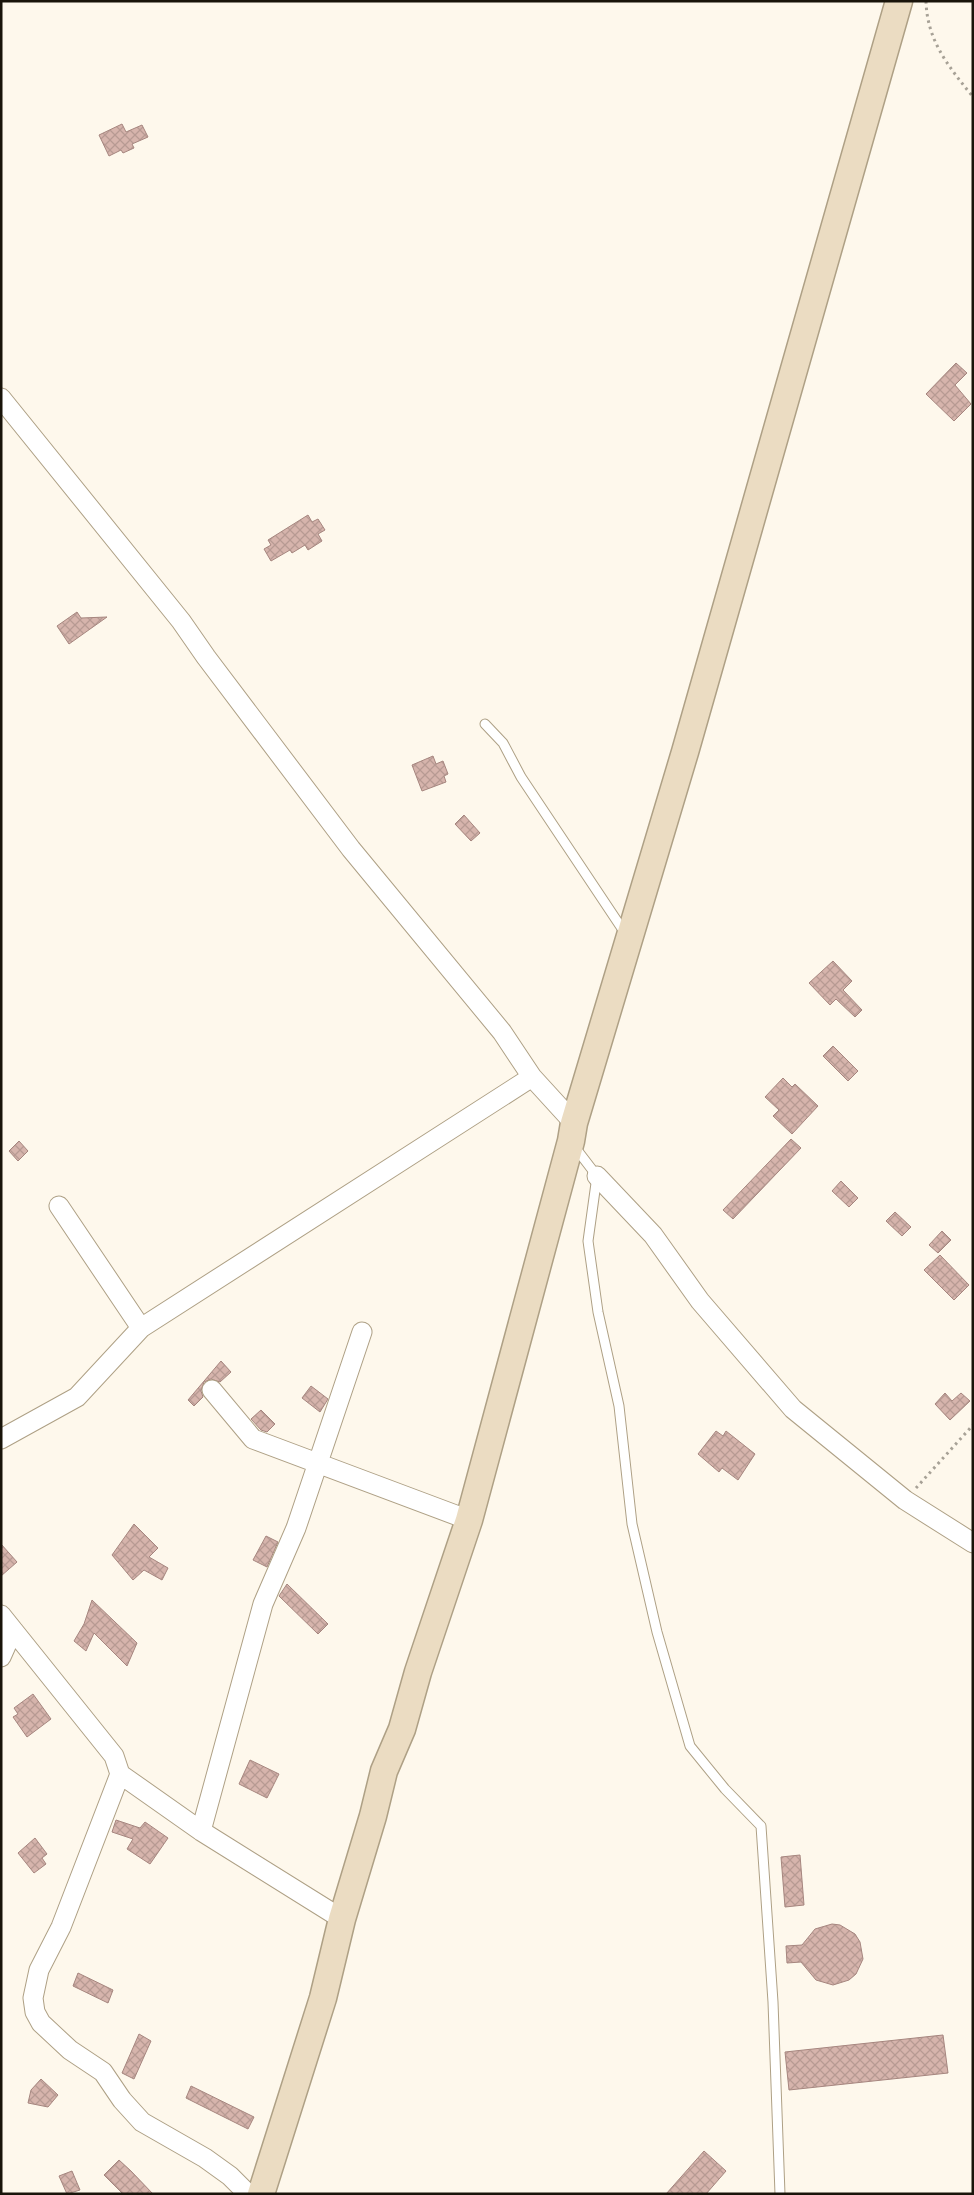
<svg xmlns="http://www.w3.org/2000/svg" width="974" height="2195" font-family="Rubik,sans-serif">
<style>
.building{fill:url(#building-cross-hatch);stroke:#a6867f}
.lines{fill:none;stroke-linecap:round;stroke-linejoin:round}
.service-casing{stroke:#aea085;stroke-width:11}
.minor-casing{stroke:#aea085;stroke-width:21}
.secondary-casing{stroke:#aea085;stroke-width:29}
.path{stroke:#a7a196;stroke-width:3;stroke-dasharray:2.5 4;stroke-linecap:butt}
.service{stroke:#fff;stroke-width:9}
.minor{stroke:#fff;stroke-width:19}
.secondary{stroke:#ebdcc2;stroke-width:26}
</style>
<defs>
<pattern id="building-cross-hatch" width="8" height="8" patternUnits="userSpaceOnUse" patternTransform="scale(1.25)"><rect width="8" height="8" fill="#d6b4ac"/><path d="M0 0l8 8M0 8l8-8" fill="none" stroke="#b79a93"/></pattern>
</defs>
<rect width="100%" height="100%" fill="#fef8ec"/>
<!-- building -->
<path class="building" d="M122 124 126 132 142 125 148 137 132 144 134 148 123 153 121 150 109 156 99 135Z
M956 363 967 373 955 385 971 404 954 421 926 394Z
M308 515 312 522 318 519 325 530 318 534 322 541 308 550 305 545 292 553 290 550 271 561 264 549 271 545 268 540Z
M77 612 81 618 107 617 69 644 57 626Z
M433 756 436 764 443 761 448 774 444 776 446 782 422 791 412 765Z
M464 815 480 833 471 841 455 824Z
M833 961 852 981 843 990 862 1010 855 1017 836 999 830 1005 809 983Z
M833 1046 858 1071 848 1081 823 1056Z
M783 1078 792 1087 795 1084 818 1106 792 1134 773 1116 779 1110 765 1097Z
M791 1139 801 1148 733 1219 723 1210Z
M19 1141 28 1151 18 1161 9 1151Z
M841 1181 858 1198 849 1207 832 1191Z
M895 1212 911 1227 902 1236 886 1221Z
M942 1231 951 1240 938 1253 929 1245Z
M940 1255 969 1285 954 1300 924 1270Z
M221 1361 231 1372 220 1382 211 1379 204 1382 201 1391 203 1397 194 1406 188 1400Z
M311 1386 328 1399 320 1412 302 1398Z
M945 1393 952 1401 961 1393 970 1401 950 1420 935 1404Z
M261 1410 275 1424 267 1432 261 1430 251 1419Z
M716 1431 723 1436 726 1431 755 1454 738 1480 722 1468 719 1472 698 1454Z
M134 1524 158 1548 149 1557 168 1568 162 1580 144 1570 133 1580 112 1555Z
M266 1536 278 1542 267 1567 253 1560Z
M1 1544 17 1562 1 1576Z
M287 1584 328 1624 318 1634 279 1596Z
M92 1600 137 1643 127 1666 94 1633 86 1651 74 1641 84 1624Z
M33 1694 51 1719 27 1737 13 1717 18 1714 14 1708Z
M250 1760 279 1774 267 1798 239 1784Z
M116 1820 140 1828 145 1822 168 1838 150 1864 127 1849 133 1839 112 1832Z
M35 1838 47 1854 42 1858 46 1864 34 1873 18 1853Z
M800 1855 804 1905 785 1907 781 1857Z
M832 1924 840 1925 855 1934 860 1942 863 1959 856 1974 849 1980 833 1985 816 1980 801 1962 787 1963 786 1946 802 1945 815 1929Z
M78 1973 113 1990 108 2003 73 1986Z
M139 2034 151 2041 134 2079 122 2073Z
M943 2035 948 2073 789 2090 785 2052Z
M41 2079 58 2095 48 2107 28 2103 31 2090Z
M191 2086 254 2117 248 2129 186 2098Z
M704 2151 726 2171 706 2194H666Z
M119 2160 131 2171 153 2194H123L104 2175Z
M72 2171 80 2190 67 2194 59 2176Z"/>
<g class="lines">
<!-- service casing -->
<g class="service-casing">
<path id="service" d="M485 724 503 743 521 777 625 933
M574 1146 597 1176 588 1241 598 1312 619 1406 632 1524 657 1632 690 1746 725 1789 761 1826 773 2002 780 2194"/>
</g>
<!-- minor casing -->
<g class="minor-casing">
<path id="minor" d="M1 398 181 621 206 657 351 849 502 1032 532 1077 574 1123
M597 1176 653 1235 700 1301 793 1409 905 1500 973 1543
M59 1206 141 1328
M212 1390 253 1439 469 1520
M1 1439 77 1397 141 1328 532 1077
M1 1615 114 1756 120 1774 201 1831 342 1919
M1 1657 13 1630
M120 1774 61 1927 39 1970 33 1998 35 2012 41 2023 70 2050 103 2072 122 2100 142 2122 205 2158 230 2176 248 2194
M201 1831 263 1604 296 1528 362 1332"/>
</g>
<!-- secondary casing -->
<g class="secondary-casing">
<path id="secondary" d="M261 2194 323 1998 342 1919 373 1816 384 1771 402 1729 418 1672 469 1520 571 1141 574 1123 685 752 899 1"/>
</g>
<!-- path -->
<path class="path" d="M926 1C927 41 949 67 973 97
M916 1488 973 1425"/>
<!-- service -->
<use href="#service" class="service"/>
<!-- minor -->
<use href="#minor" class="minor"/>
<!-- secondary -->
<use href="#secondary" class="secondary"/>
</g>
<!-- border -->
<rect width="974" height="2195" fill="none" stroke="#19140a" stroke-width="5"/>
</svg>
